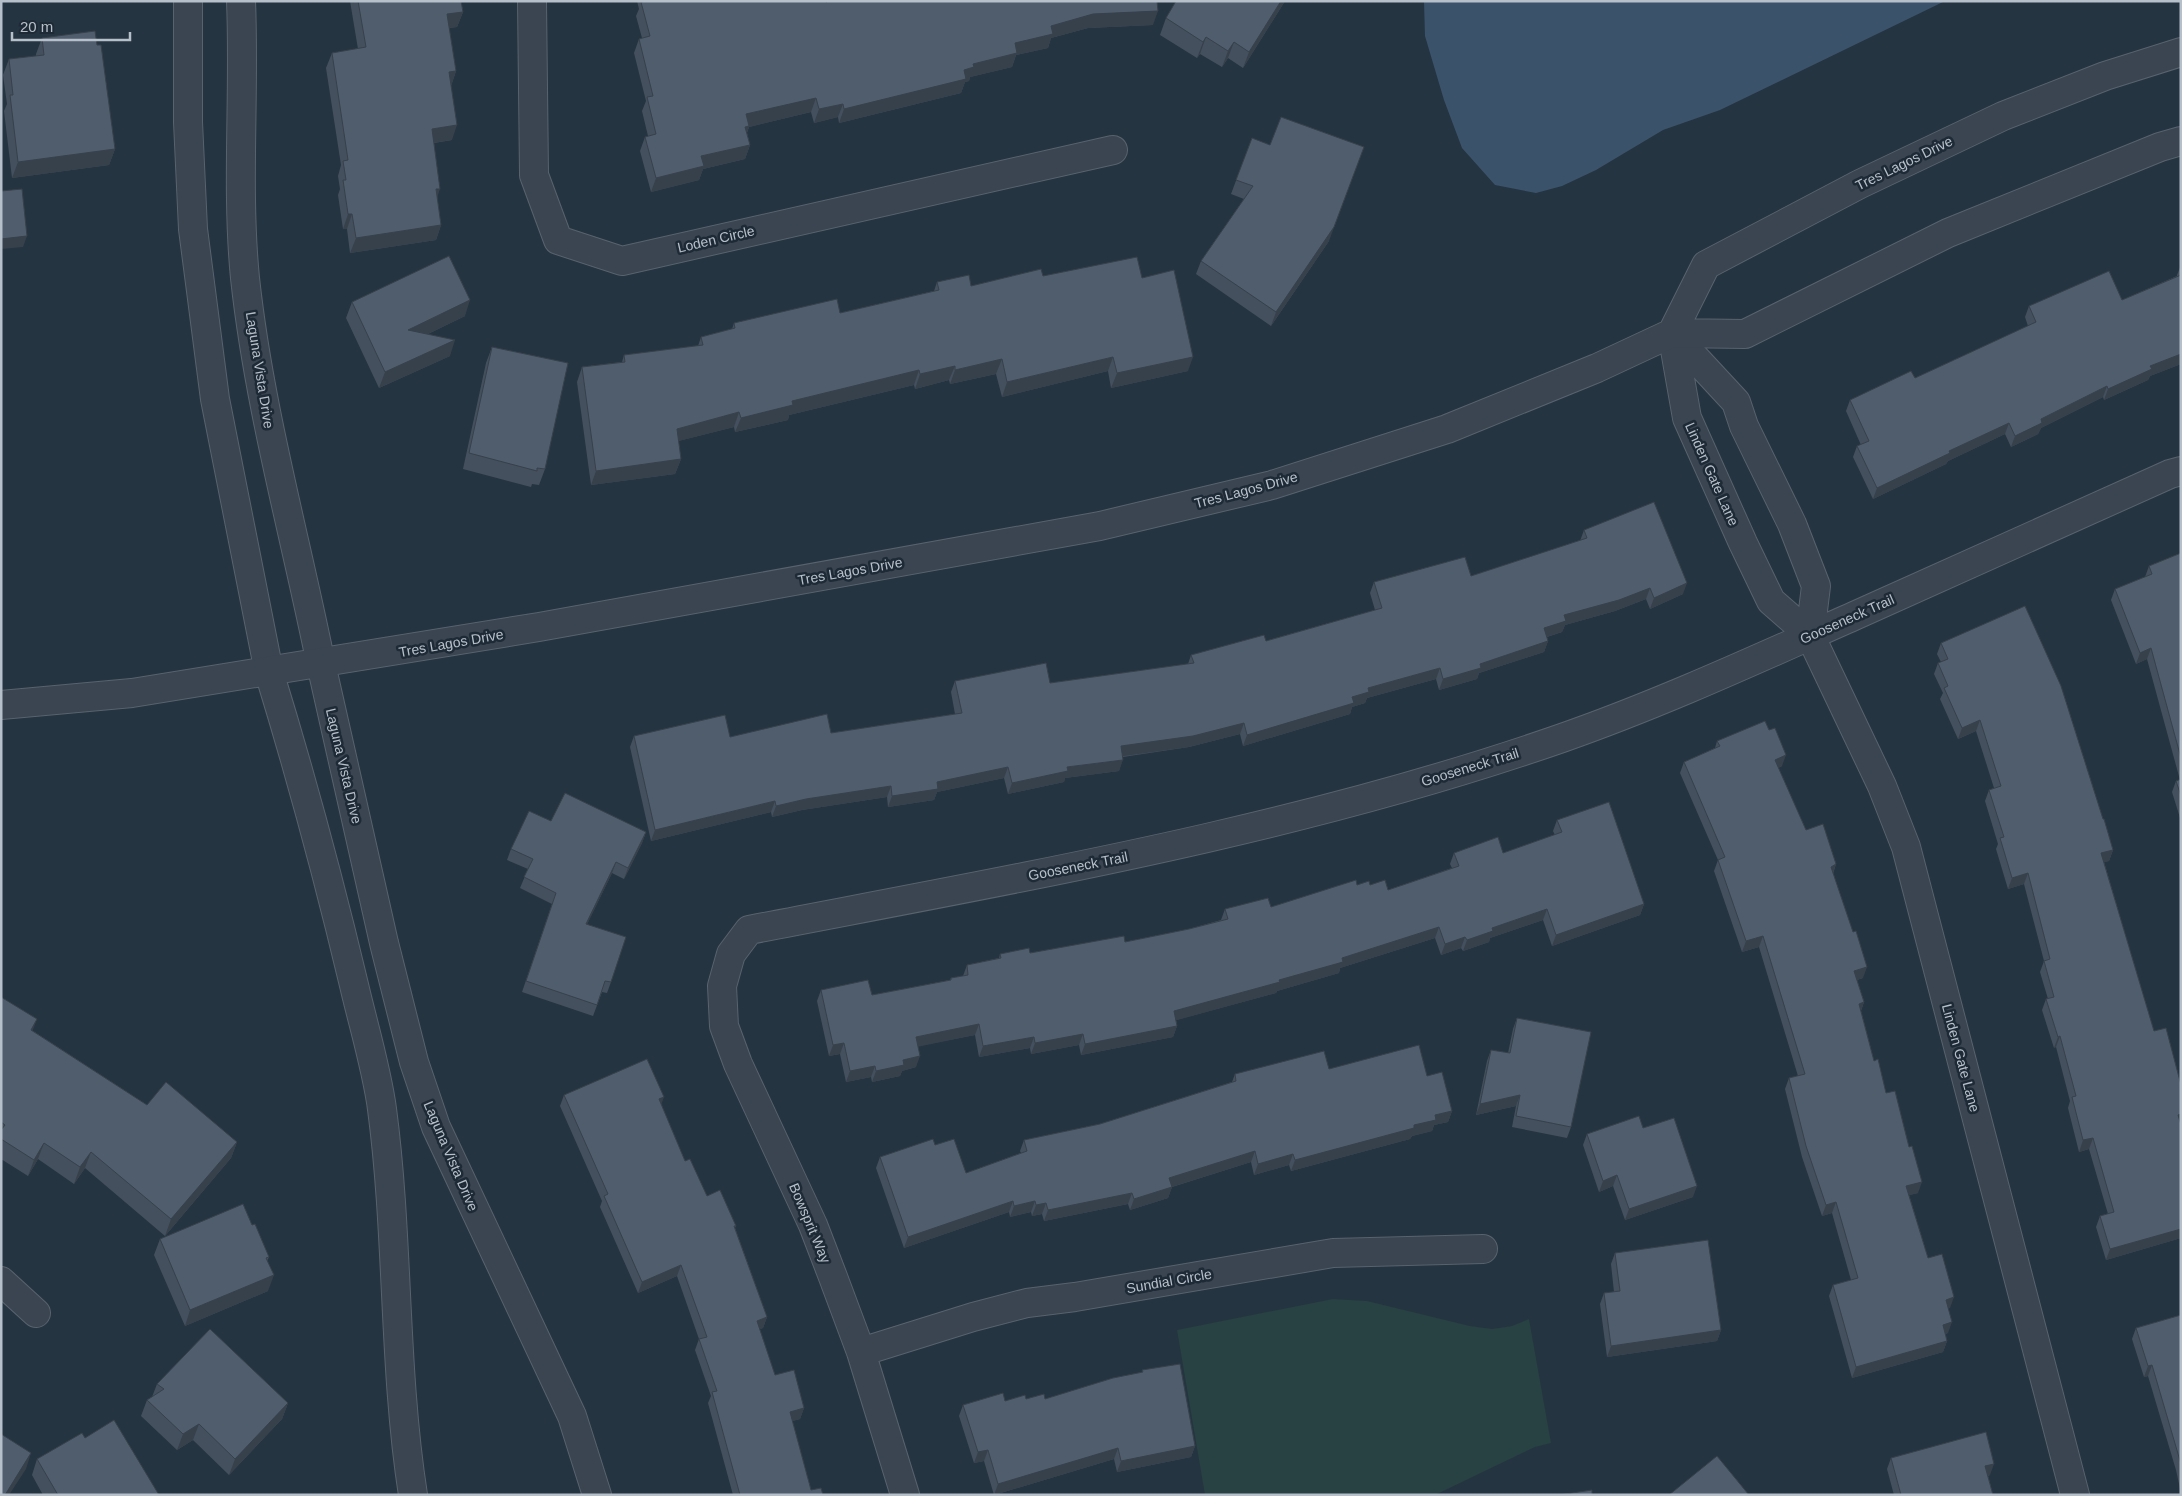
<svg xmlns="http://www.w3.org/2000/svg" width="2182" height="1496" font-family="Arial,sans-serif">
<style>
.green{fill:#284142}
.water{fill:#3b536a}
.lines{fill:none;stroke-linecap:round;stroke-linejoin:round}
.minor-casing{stroke:#58636e;stroke-width:30}
.tertiary-casing{stroke:#58636e;stroke-width:30}
.minor{stroke:#3a4551;stroke-width:28}
.tertiary{stroke:#3a4551;stroke-width:28}
.wall{fill:#44505d}
.shaded-wall{fill:#37414c}
.building{fill:#4f5d6c;stroke:#37414c}
.labels{text-anchor:middle;dominant-baseline:central;stroke-width:5;stroke-linejoin:round;paint-order:stroke}
.street-label{font-size:14px;fill:#b6c0cb;stroke:#1e2a36}
</style>
<rect width="100%" height="100%" fill="#253441"/>
<!-- green -->
<path class="green" d="M1333 1299 1367 1301 1470 1326 1492 1329 1512 1326 1529 1319 1551 1443 1535 1447 1435 1495H1205L1177 1330Z"/>
<!-- water -->
<path class="water" d="M1424 1H1945L1720 110 1663 130 1596 170 1562 186 1536 193 1495 185 1462 148 1444 100 1425 36Z"/>
<g class="lines">
<!-- minor casing -->
<g class="minor-casing">
<path id="minor" d="M188 1V122L193 229 215 399 269 672
M241 1C245 93 236 186 245 278 259 408 295 535 321 664
M532 1 534 175 558 240 622 261 1113 150
M1672 333 1687 418 1743 543 1771 601 1810 635 1882 786 1906 847 2075 1495
M1672 333 1736 402 1744 426 1792 524 1816 586 1810 635
M1 1281 36 1313
M861 1352 973 1317 1027 1303 1075 1297 1333 1253 1483 1249
M905 1495 861 1352 833 1277 813 1225 738 1064 724 1026 722 986 731 954 749 930C1023 877 1298 830 1562 738 1662 703 1757 659 1854 616 1959 569 2064 521 2170 474L2181 471"/>
</g>
<!-- tertiary casing -->
<g class="tertiary-casing">
<path id="tertiary" d="M1672 333 1706 265 1860 184 2003 116 2105 76 2181 52
M321 664 384 943 414 1062 436 1127 572 1416 597 1495
M269 672C301 776 329 880 354 985 363 1024 377 1070 382 1109 399 1237 393 1367 413 1495
M1 705 132 693 539 627 1100 526 1272 485 1447 429 1597 368 1672 333 1745 334 1948 233 2160 147 2181 141"/>
</g>
<!-- minor -->
<use href="#minor" class="minor"/>
<!-- tertiary -->
<use href="#tertiary" class="tertiary"/>
</g>
<!-- wall -->
<path class="wall" d="M350 1H461L463 12 457 27 449 28 456 71 451 86 452 140 434 143 437 197 441 225 436 240 350 253 347 229H343L338 195 340 189 338 176 341 165 326 68 332 53 358 49Z
M637 1H825L826 2 1153 25 1088 28 1051 38 1048 48 1016 55 1012 67 970 77 969 81 965 82 961 93 839 123 838 117 814 123 811 112 749 127 747 133 750 145 745 159 703 169 699 180 651 192 640 151 645 137 648 136 642 111 646 101 634 53 639 39 642 38 636 16 639 9Z
M1285 1 1243 68 1228 58 1222 67 1200 54 1197 58 1160 35 1166 18Z
M42 38 115 149 109 165 12 178 4 111 7 104 3 75 9 59 36 56V54Z
M1252 138 1329 241 1271 326 1196 274 1201 261 1244 199 1231 194Z
M2181 265V364L2150 376 2148 380 2104 400 2103 397 2041 428 2038 434 2011 447 2005 434 1948 461 1946 464 1873 499 1853 457 1857 446 1861 445 1846 411 1850 400 1915 378 2028 326 2025 317 2029 306 2122 300 2177 276V275Z
M1043 276 1142 278 1188 371 1111 388 1108 371 1002 397 996 374 950 384 949 380 915 389 914 385 789 415 788 420 735 432 734 427 678 441 681 459 675 474 591 485 577 382 582 367 622 362 624 355 698 346 701 337 732 329 734 323 840 313 934 291 937 282 971 286Z
M352 302 465 316 428 334 450 356 379 388 346 318Z
M492 347 545 469 539 485 532 484 531 487 463 469 486 363Z
M1584 530 1683 594 1650 609 1646 599 1615 611 1565 625 1562 632 1547 637 1548 641 1544 652 1479 673 1477 679 1439 690 1436 679 1367 698 1365 703 1352 707 1350 714 1243 746 1240 734 1189 747 1123 757 1119 771 1065 778 1064 782 1008 794 1004 778 937 792 934 800 888 807 887 797 802 810 772 817 771 812 651 841 630 747 634 736 730 737 831 733 955 714 951 692 955 681 1050 683 1188 664 1191 655 1266 641 1375 610 1370 593 1374 582 1471 576 1580 541Z
M2181 553V821L2172 792 2176 781 2180 780 2147 659 2136 664 2111 600 2115 589 2145 577 2149 566Z
M1941 643 2103 819 2113 850 2109 861 2104 862 2181 1125V1238L2106 1260 2096 1227 2100 1216 2108 1214 2089 1149 2079 1152 2068 1108 2070 1101 2056 1047 2054 1048 2042 1010 2046 999H2048L2040 972 2044 961 2024 884 2008 889 1996 849 1998 844 1985 801 1989 790 1994 788 1976 731 1958 739 1940 699 1943 693 1934 674 1938 663 1941 662 1937 654Z
M1717 741 1782 766 1778 768 1806 830 1836 864 1833 874 1863 978 1857 980 1864 1002 1861 1011 1874 1061 1886 1093 1918 1193 1909 1195 1928 1258 1950 1308H1948V1333L1945 1334 1947 1341 1943 1352 1852 1378 1829 1296 1833 1285 1851 1280 1832 1213 1822 1216 1802 1157 1785 1089 1789 1078 1798 1076 1759 947 1742 952 1714 871 1718 860 1680 773 1684 762 1715 748Z
M1557 820 1644 904 1640 915 1552 946 1543 920 1490 938 1489 942 1463 951 1461 948 1441 955 1435 938 1340 968 1339 973 1277 991 1276 993 1176 1020 1177 1026 1173 1037 1081 1055 1079 1045 1031 1054 1030 1048 979 1057 975 1035 918 1046 916 1067 902 1071 900 1076 872 1082 871 1077 846 1082 840 1054 829 1056 817 1001 821 990 872 995 950 980 951 978 963 976 967 965 999 958 1000 954 1030 953 1125 942 1189 929 1221 920 1225 909 1271 907 1357 885H1370L1388 890 1452 868 1450 864 1454 853H1503L1555 835 1553 831Z
M551 821 646 832 642 843 624 879 612 873 587 924 611 982 607 993 602 992 593 1016 522 992 552 904 520 888 528 869 507 860 511 849Z
M1 997 33 1031 147 1105 237 1142 231 1158 165 1236 85 1168 74 1184 38 1159 28 1176 1 1159Z
M1517 1018 1571 1127 1567 1138 1512 1127 1516 1106 1476 1115 1487 1061 1491 1050 1508 1053 1513 1029Z
M1329 1069 1427 1076 1452 1111 1448 1122 1434 1125 1432 1131 1412 1136 1410 1139 1291 1171 1289 1165 1254 1175 1251 1162 1172 1187 1168 1198 1130 1210 1128 1204 1044 1221 1042 1214 1032 1216 1031 1212 1010 1217 1009 1212 904 1248 876 1168 880 1157 935 1145 966 1173 1021 1153 1020 1151 1024 1140 1100 1124 1232 1082 1235 1074Z
M564 1095 661 1104 685 1161 707 1196 736 1226 735 1228 767 1317 763 1328 759 1329 775 1375 804 1408 800 1419 792 1421 811 1490 823 1495H733L708 1403 711 1396 695 1350 699 1339 677 1276 638 1293 600 1207 602 1201 560 1106Z
M1643 1128 1693 1197 1625 1220 1613 1186 1599 1192 1583 1145 1587 1134Z
M252 1225 269 1257 267 1261 268 1291 185 1326 154 1255 160 1239Z
M1615 1253 1721 1330 1717 1341 1607 1357 1600 1304 1604 1293 1614 1292 1611 1264Z
M2181 1315V1493L2176 1470 2148 1376 2144 1377 2132 1339 2136 1328Z
M1142 1370 1195 1446 1191 1457 1117 1472 1114 1459 994 1495 984 1461 974 1463 959 1416 963 1405 1026 1399H1045L1142 1372Z
M157 1384 288 1403 282 1419 229 1475 193 1440 177 1450 141 1416 147 1400 152 1397Z
M85 1438 159 1495H43L32 1475 37 1459Z
M1891 1458 1990 1475 1988 1476 1993 1495H1894L1887 1469Z"/>
<!-- shaded-wall -->
<path class="shaded-wall" d="M1281 1H1285L1243 68 1249 52Z
M1158 11 1153 25 1088 28 1051 38 1048 48 1016 55 1012 67 970 77 969 81 965 82 961 93 839 123 844 109 964 70 973 64 1051 26 1093 14Z
M463 12 457 27 442 29 447 14Z
M1206 37 1200 54 1197 58 1203 42Z
M1234 42 1228 58 1222 67 1228 51Z
M456 71 451 86 449 72Z
M816 98 811 112 749 127 744 140 746 114Z
M843 104 838 117 814 123 819 109Z
M457 125 452 140 426 144 432 129Z
M750 145 745 159 703 169 699 180 651 192 656 178 701 156Z
M1364 147 1329 241 1271 326 1276 312Z
M115 149 109 165 12 178 18 162Z
M436 189H440L435 204Z
M348 214H352L347 229H343Z
M441 225 436 240 350 253 356 238Z
M27 236 23 247 1 249V239Z
M470 300 465 316 403 346 408 330Z
M455 340 450 356 379 388 385 372Z
M2181 354V364L2150 376 2148 380 2104 400 2108 389 2150 366Z
M1113 357 1108 371 1002 397 1007 382Z
M1193 357 1188 371 1111 388 1117 373Z
M1002 359 996 374 950 384 955 370Z
M955 366 949 380 915 389 920 374Z
M919 370 914 385 789 415 788 420 735 432 741 418 792 401Z
M2107 386 2103 397 2041 428 2038 434 2011 447 2015 436 2041 419Z
M739 412 734 427 671 443 677 429Z
M2009 423 2005 434 1948 461 1946 464 1873 499 1877 488 1949 451Z
M681 459 675 474 591 485 596 471Z
M1687 583 1683 594 1650 609 1654 598Z
M1650 588 1646 599 1615 611 1565 625 1562 632 1540 639 1544 628 1564 615Z
M1548 641 1544 652 1479 673 1477 679 1439 690 1443 679 1480 664Z
M2151 648 2147 659 2136 664 2140 653Z
M1440 668 1436 679 1367 698 1365 703 1352 707 1350 714 1243 746 1247 735 1352 697 1368 688Z
M1980 720 1976 731 1958 739 1962 728Z
M1244 723 1240 734 1189 747 1117 757 1121 746Z
M1786 755 1782 766 1771 771 1775 760Z
M1123 760 1119 771 1065 778 1064 782 1008 794 1012 783 1067 767Z
M1008 767 1004 778 937 792 934 800 888 807 892 796 937 782Z
M891 786 887 797 802 810 772 817 776 806 806 799Z
M775 801 771 812 651 841 655 830Z
M646 832 642 843 624 879 628 868Z
M2113 850 2109 861 2097 864 2101 853Z
M616 862 612 873 582 935 586 924Z
M1836 864 1832 875 1831 867Z
M2028 873 2024 884 2008 889 2012 878Z
M1644 904 1640 915 1552 946 1556 935Z
M1547 909 1543 920 1490 938 1489 942 1463 951 1467 940 1492 928Z
M1439 927 1435 938 1340 968 1339 973 1277 991 1276 993 1170 1022 1174 1011 1279 980 1342 958Z
M1763 936 1759 947 1742 952 1746 941Z
M1465 937 1461 948 1441 955 1445 944Z
M1867 967 1863 978 1850 982 1854 971Z
M1864 1002 1860 1013 1859 1004Z
M37 1019 31 1035V1030Z
M979 1024 975 1035 912 1048 916 1037Z
M1177 1026 1173 1037 1081 1055 1085 1044Z
M1083 1034 1079 1045 1031 1054 1035 1043Z
M2060 1036 2056 1047 2054 1048 2058 1037Z
M1034 1037 1030 1048 979 1057 983 1046Z
M844 1043 840 1054 829 1056 833 1045Z
M920 1056 916 1067 902 1071 900 1076 872 1082 876 1071 903 1060Z
M875 1066 871 1077 846 1082 850 1071Z
M1520 1095 1516 1106 1476 1115 1480 1104Z
M664 1097 660 1108 659 1099Z
M1452 1111 1448 1122 1434 1125 1432 1131 1412 1136 1410 1139 1291 1171 1295 1160 1414 1125 1435 1115Z
M2181 1114V1124L2178 1115Z
M2093 1138 2089 1149 2079 1152 2083 1140Z
M237 1142 231 1158 165 1236 171 1219Z
M44 1143 38 1159 28 1176 34 1160Z
M1255 1151 1251 1162 1165 1189 1169 1178Z
M91 1152 85 1168 74 1184 80 1167Z
M1293 1154 1289 1165 1254 1175 1258 1164Z
M1617 1175 1613 1186 1599 1192 1603 1181Z
M1922 1182 1918 1193 1902 1197 1906 1186Z
M1697 1186 1693 1197 1625 1220 1629 1209Z
M1172 1187 1168 1198 1130 1210 1134 1199Z
M1132 1193 1128 1204 1044 1221 1048 1210Z
M1013 1201 1009 1212 904 1248 908 1237Z
M1035 1201 1031 1212 1010 1217 1014 1206Z
M1836 1202 1832 1213 1822 1216 1826 1205Z
M1046 1203 1042 1214 1032 1216 1036 1205Z
M2181 1229V1238L2106 1260 2110 1249Z
M681 1265 677 1276 638 1293 642 1282Z
M274 1275 268 1291 185 1326 190 1310Z
M1954 1297 1950 1308 1942 1311 1946 1300Z
M767 1317 763 1328 753 1332 757 1321Z
M1952 1322 1948 1333 1939 1336 1943 1325Z
M1721 1330 1717 1341 1607 1357 1611 1346Z
M1947 1341 1943 1352 1852 1378 1856 1367Z
M2152 1365 2148 1376 2144 1377 2148 1366Z
M288 1403 282 1419 229 1475 235 1459Z
M804 1408 800 1419 786 1423 790 1412Z
M199 1424 193 1440 177 1450 183 1434Z
M1195 1446 1191 1457 1117 1472 1121 1461Z
M1118 1448 1114 1459 994 1495 998 1484Z
M988 1450 984 1461 974 1463 978 1452Z
M31 1453 26 1469 9 1495H5Z
M1994 1464 1990 1475 1981 1477 1985 1466Z"/>
<!-- building -->
<path class="building" d="M358 1H461L463 12 447 14 456 71 449 72 457 125 432 129 440 189H436L441 225 356 238 352 214H348L343 180H346L343 161 348 160 332 53 366 47Z
M645 1H825L826 2 829 1H1157L1158 11 1093 14 1051 26 1053 34 1015 43 1017 53 973 64 974 67 964 70 966 79 844 109 843 104 819 109 816 98 746 114 749 126 745 127 750 145 701 156 704 166 656 178 645 137 656 134 647 97 653 96 639 39 650 36 641 2Z
M1176 1H1281L1249 52 1234 42 1228 51 1206 37 1203 42 1166 18Z
M95 31 97 45H101L115 149 18 162 10 95H13L9 59 44 55 42 38Z
M1281 117 1364 147 1334 227 1276 312 1201 261 1253 186 1236 180 1252 138 1270 145Z
M22 189 27 236 1 239V191Z
M449 256 470 300 408 330 455 340 385 372 352 302Z
M1137 257 1142 278 1174 270 1193 357 1117 373 1113 357 1007 382 1002 359 955 370V366L920 374 919 370 792 401 793 405 741 418 739 412 677 429 681 459 596 471 582 367 625 362 624 355 703 345 701 337 735 328 734 323 837 299 840 313 939 290 937 282 969 275 971 286 1041 269 1043 276Z
M2109 271 2122 300 2181 275V354L2150 366 2152 369 2108 389 2107 386 2041 419 2042 423 2015 436 2009 423 1949 451 1950 453 1877 488 1857 446 1869 441 1850 400 1911 371 1915 378 2036 322 2029 306Z
M492 347 568 363 545 469 537 468V471L469 453Z
M1654 502 1687 583 1654 598 1650 588 1619 600 1564 615 1566 621 1544 628 1548 641 1480 664 1481 668 1443 679 1440 668 1368 688 1369 692 1352 697 1354 703 1247 735 1244 723 1193 736 1121 746 1123 760 1067 767 1068 771 1012 783 1008 767 937 782 938 789 892 796 891 786 806 799 776 806 775 801 655 830 634 736 725 715 730 737 827 714 831 733 962 713 955 681 1046 663 1050 683 1194 663 1191 655 1264 635 1266 641 1382 608 1374 582 1465 557 1471 576 1587 538 1584 530Z
M2181 553V758L2151 648 2140 653 2115 589 2152 574 2149 566Z
M2025 606 2061 686 2103 819H2104L2113 850 2101 853 2154 1031 2166 1028 2181 1085V1114L2178 1115 2181 1125V1229L2110 1249 2100 1216 2114 1212 2093 1138 2083 1140 2072 1097 2076 1096 2060 1036 2058 1037 2046 999 2054 997 2044 961 2050 959 2028 873 2012 878 2000 838 2004 837 1989 790 2001 786 1980 720 1962 728 1944 688 1948 686 1938 663 1948 659 1941 643Z
M1765 721 1769 730 1775 728 1786 755 1775 760 1806 830 1823 824 1836 864 1831 867 1853 932 1856 931 1867 967 1854 971 1864 1002 1859 1004 1874 1061 1878 1059 1886 1093 1895 1091 1909 1147 1912 1146 1922 1182 1906 1186 1928 1258 1942 1254 1954 1297 1946 1300 1952 1322 1943 1325 1947 1341 1856 1367 1833 1285 1858 1278 1836 1202 1826 1205 1806 1146 1789 1078 1805 1074 1763 936 1746 941 1718 860 1725 857 1684 762 1720 746 1717 741Z
M2181 779V796L2176 781Z
M565 793 646 832 628 868 616 862 586 924 626 937 611 982 605 981 597 1005 526 981 556 893 524 877 533 859 511 849 529 811 551 821Z
M1609 802 1644 904 1556 935 1547 909 1492 928 1493 931 1467 940 1465 937 1445 944 1439 927 1342 958 1343 962 1279 980 1280 982 1174 1011 1177 1026 1085 1044 1083 1034 1035 1043 1034 1037 983 1046 979 1024 916 1037 920 1056 903 1060 904 1065 876 1071 875 1066 850 1071 844 1043 833 1045 821 990 868 980 872 995 951 980V978L968 975 967 965 1001 958 1000 954 1029 948 1030 953 1124 936 1125 942 1189 929 1228 919 1225 909 1268 898 1271 907 1356 880 1357 885 1369 881 1370 885 1385 880 1388 890 1459 866 1454 853 1498 837 1503 853 1562 832 1557 820Z
M1 997 37 1019 31 1030 147 1105 166 1082 237 1142 171 1219 91 1152 80 1167 44 1143 34 1160 1 1139V1130L5 1125 1 1122Z
M1517 1018 1591 1032 1571 1127 1516 1116 1520 1095 1480 1104 1491 1050 1510 1053Z
M1419 1045 1427 1076 1442 1072 1452 1111 1435 1115 1436 1120 1414 1125V1128L1295 1160 1293 1154 1258 1164 1255 1151 1169 1178 1172 1187 1134 1199 1132 1193 1048 1210 1046 1203 1036 1205 1035 1201 1014 1206 1013 1201 908 1237 880 1157 933 1139 935 1145 954 1139 966 1173 1027 1151 1024 1140 1100 1124 1236 1081 1235 1074 1324 1051 1329 1069Z
M647 1059 664 1097 659 1099 685 1161 690 1159 707 1196 720 1190 736 1226H734L767 1317 757 1321 775 1375 794 1370 804 1408 790 1412 811 1490 821 1488 823 1495H740L712 1392 717 1391 699 1339 707 1337 681 1265 642 1282 604 1196 608 1194 564 1095Z
M1639 1116 1643 1128 1674 1118 1697 1186 1629 1209 1617 1175 1603 1181 1587 1134Z
M243 1204 252 1225 255 1224 269 1257 266 1258 274 1275 190 1310 160 1239Z
M1708 1240 1721 1330 1611 1346 1604 1293 1620 1291 1615 1253Z
M2181 1315V1464L2152 1365 2148 1366 2136 1328Z
M210 1329 288 1403 235 1459 199 1424 183 1434 147 1400 164 1389 157 1384Z
M1180 1364 1195 1446 1121 1461 1118 1448 998 1484 988 1450 978 1452 963 1405 1003 1393 1005 1401 1025 1395 1026 1399 1044 1394 1045 1399 1113 1378 1143 1372 1142 1370Z
M114 1420 159 1495H58L37 1459 82 1433 85 1438Z
M1986 1432 1994 1464 1985 1466 1993 1495H1901L1891 1458Z
M1 1434 31 1453 5 1495H1Z
M1717 1456 1749 1495H1669Z
M1592 1490V1495H1559Z"/>
<g class="labels">
<!-- street labels -->
<g class="street-label">
<text transform="translate(1904 163) rotate(-26)">Tres Lagos Drive</text>
<text transform="translate(716 239) rotate(-13)">Loden Circle</text>
<text transform="translate(260 370) rotate(81)">Laguna Vista Drive</text>
<text transform="translate(1712 474) rotate(66)">Linden Gate Lane</text>
<text transform="translate(1246 490) rotate(-15)">Tres Lagos Drive</text>
<text transform="translate(850 571) rotate(-10)">Tres Lagos Drive</text>
<text transform="translate(1847 619) rotate(-24)">Gooseneck Trail</text>
<text transform="translate(451 643) rotate(-10)">Tres Lagos Drive</text>
<text transform="translate(344 766) rotate(77)">Laguna Vista Drive</text>
<text transform="translate(1470 767) rotate(-17)">Gooseneck Trail</text>
<text transform="translate(1078 866) rotate(-11)">Gooseneck Trail</text>
<text transform="translate(1961 1058) rotate(75)">Linden Gate Lane</text>
<text transform="translate(451 1156) rotate(67)">Laguna Vista Drive</text>
<text transform="translate(810 1223) rotate(67)">Bowsprit Way</text>
<text transform="translate(1169 1281) rotate(-10)">Sundial Circle</text>
</g>
</g>
<!-- border -->
<rect width="2182" height="1496" fill="none" stroke="#b6c0cb" stroke-width="5"/>
<!-- scale -->
<path d="M12 32v8h118v-8" fill="none" stroke="#b6c0cb" stroke-width="2.5"/>
<text x="20" y="32" font-size="15" fill="#b6c0cb" stroke="#1e2a36" stroke-width="4" paint-order="stroke">20 m</text>
</svg>
